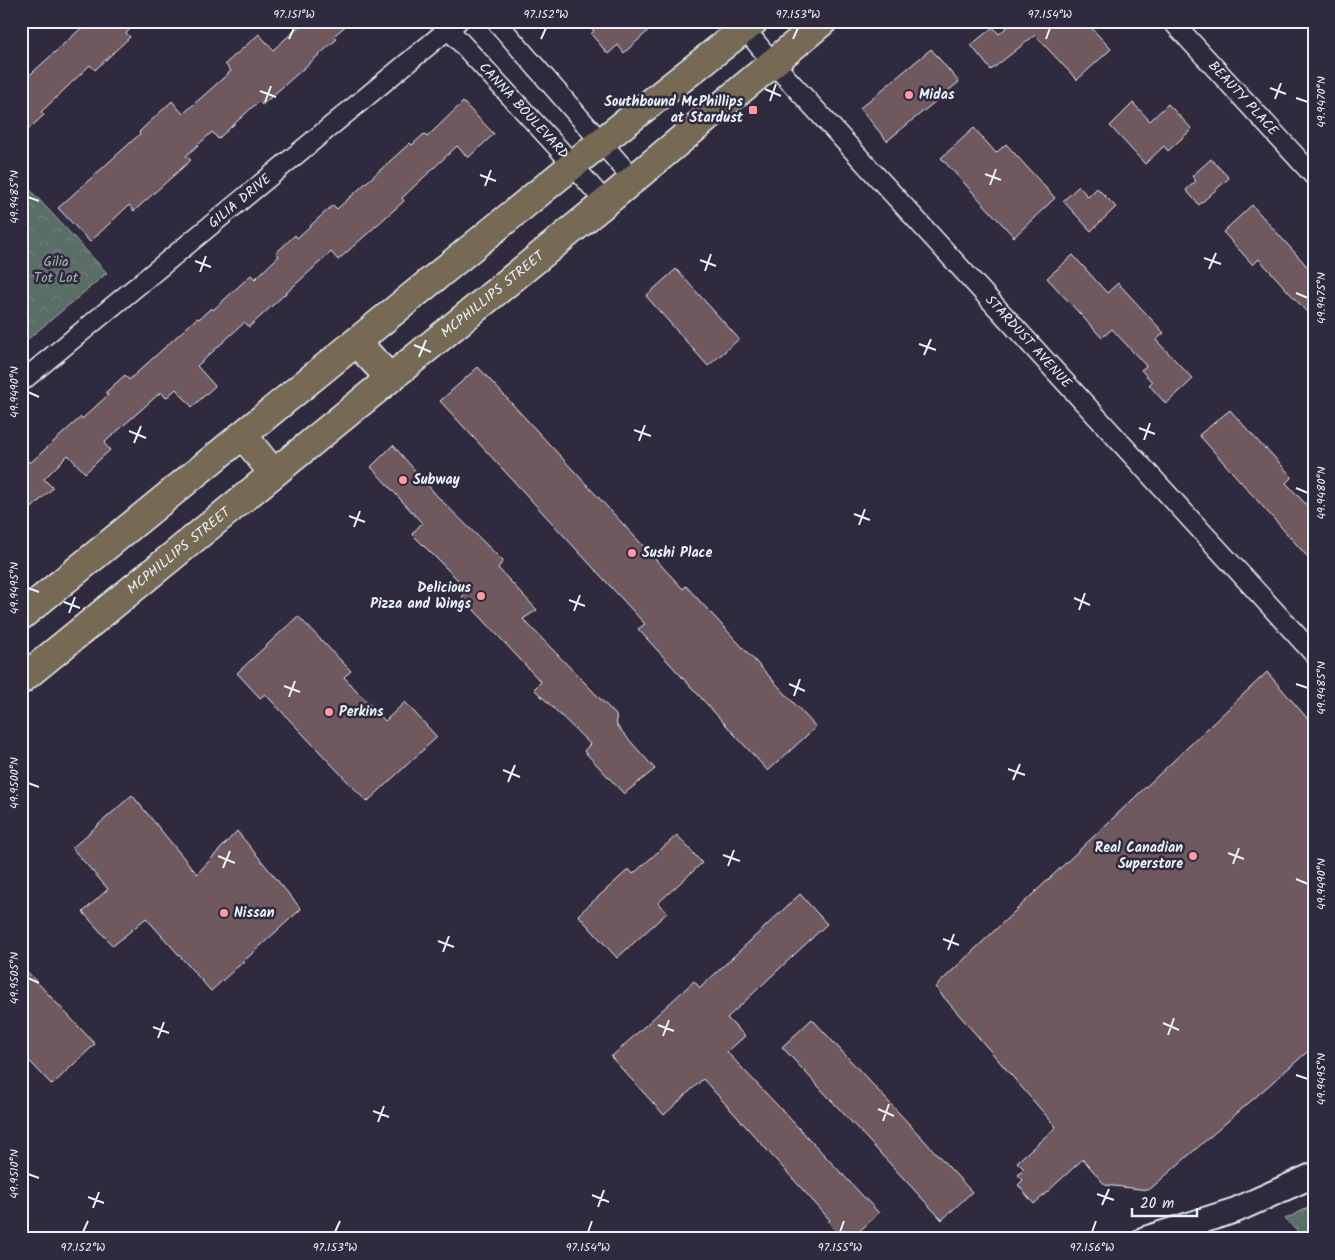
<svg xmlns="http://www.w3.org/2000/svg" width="1335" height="1260" font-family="Kalam,sans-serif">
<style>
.grass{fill:url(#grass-dots);stroke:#a1afaf}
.park{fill:url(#park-crowns);stroke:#a1afaf}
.building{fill:#6f585f;stroke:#e8f1f8}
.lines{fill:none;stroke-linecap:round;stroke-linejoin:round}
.minor-casing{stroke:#e8f1f8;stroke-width:22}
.tertiary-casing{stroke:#e8f1f8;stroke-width:28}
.primary-casing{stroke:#e8f1f8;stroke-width:31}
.minor{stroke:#2f2a3d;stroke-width:19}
.tertiary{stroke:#2f2a3d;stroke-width:24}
.primary{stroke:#766a55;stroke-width:28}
.ticks{fill:none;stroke:#e8f1f8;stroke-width:2}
.poi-dot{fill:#ff9aa2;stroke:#2f2a3d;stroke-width:2}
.labels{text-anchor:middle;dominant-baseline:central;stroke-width:5;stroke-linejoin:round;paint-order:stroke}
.poi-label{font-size:14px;font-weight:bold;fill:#e8f1f8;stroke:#2f2a3d;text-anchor:start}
.street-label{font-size:14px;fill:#e8f1f8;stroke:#2f2a3d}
.park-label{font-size:14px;fill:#a8b6b6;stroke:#2f2a3d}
.neatline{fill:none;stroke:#e8f1f8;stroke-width:2}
.ticks-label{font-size:12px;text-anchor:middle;fill:#e8f1f8}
</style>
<defs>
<pattern id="grass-dots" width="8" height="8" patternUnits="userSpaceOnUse" patternTransform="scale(1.25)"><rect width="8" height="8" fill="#5a6d66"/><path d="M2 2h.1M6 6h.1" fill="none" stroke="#72827d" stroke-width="1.8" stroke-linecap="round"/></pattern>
<pattern id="park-crowns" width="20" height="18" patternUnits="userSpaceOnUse" patternTransform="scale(1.25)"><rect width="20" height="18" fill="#5a6d66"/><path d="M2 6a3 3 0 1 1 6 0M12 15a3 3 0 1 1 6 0" fill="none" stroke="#72827d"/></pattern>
</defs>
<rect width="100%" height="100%" fill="#2f2a3d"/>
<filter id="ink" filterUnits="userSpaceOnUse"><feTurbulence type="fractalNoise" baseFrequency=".02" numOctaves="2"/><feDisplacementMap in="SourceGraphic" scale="10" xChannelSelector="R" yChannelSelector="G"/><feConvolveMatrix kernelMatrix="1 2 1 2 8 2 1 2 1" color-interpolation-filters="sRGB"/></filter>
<g filter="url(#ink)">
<!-- grass -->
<path class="grass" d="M1314 1205V1239H1305L1285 1219Z"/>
<!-- park -->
<path class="park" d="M21 180 107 273 21 345Z"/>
<!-- building -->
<path class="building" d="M89 21H139L126 33 130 37 95 70 90 65 41 112 44 115 21 136V83Z
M305 21H351L334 36 337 39 262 105 259 101 218 139 212 132 186 156 191 160 134 211 129 205 90 242 58 208 140 134 139 132 172 101 183 114 231 71 225 64 259 34 273 50Z
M584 21H638L647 32 624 53 618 45 608 54 591 34 594 31Z
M1014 21H1085L1111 49 1077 80 1035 35 991 70 971 45 993 27 999 34Z
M931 49 959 82 887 141 860 108Z
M463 102 494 134 468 158 457 146 402 198 404 201 338 260 331 252 249 327 245 322 197 366 215 386 192 407 176 389 166 398 161 392 104 443 110 450 85 473 68 455 44 479 53 488 21 518V454L30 463 81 417 82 419 108 395 106 392 125 375 129 380 197 318 199 319 211 308 213 310 251 275 255 279 279 256 276 253 295 235 297 238 333 205 337 209 410 143 412 145 424 134 427 137Z
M1133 103 1150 121 1168 104 1192 129 1168 151 1164 146 1145 164 1110 126Z
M974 128 996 153 1006 144 1055 198 1014 237 941 158Z
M1211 159 1229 178 1199 205 1186 190 1196 181 1192 176Z
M1079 186 1088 197 1097 188 1116 207 1091 231 1063 201Z
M1252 205 1314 274V320L1259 259 1253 265 1223 232Z
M1073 255 1107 293 1118 283 1164 333 1156 340 1193 379 1166 404 1149 385 1152 382 1141 370 1146 366 1112 329 1102 338 1047 278Z
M676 269 739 339 708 366 646 296Z
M478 367 683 589 686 586 816 727 768 771 638 629 645 624 440 401Z
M1230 410 1265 449 1266 448 1292 477 1286 483 1314 513V564L1199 435Z
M393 445 438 497 503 561 498 568 537 610 523 619 616 715 617 726 655 769 624 794 584 751 590 744 534 689 541 682 462 597 468 590 412 534 422 523 371 467Z
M298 616 351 671 344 677 385 721 405 702 437 737 367 802 265 694 260 698 237 673Z
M1267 672 1314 726V1046L1149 1190 1105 1185 1083 1159 1034 1204 1018 1185 1023 1180 1018 1175 1024 1169 1017 1162 1056 1127 935 987Z
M132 795 197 874 237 831 301 909 211 991 146 918 113 946 83 912 108 889 72 848Z
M677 835 702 863 658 903 667 913 617 958 578 915 629 869 633 874Z
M800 894 827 924 727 1018 745 1036 727 1052 879 1213 851 1239H844L828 1222 830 1220 703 1079 664 1115 611 1057 694 981 700 988Z
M21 965 95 1044 52 1085 21 1052Z
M812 1019 972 1192 942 1220 782 1047Z"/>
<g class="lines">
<!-- minor casing -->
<g class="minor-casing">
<g id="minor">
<path id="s1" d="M441 21 558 148 605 202"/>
<path d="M496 21 633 179"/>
<path id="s2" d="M1172 21 1314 176"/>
<path id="s3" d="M745 29 773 63 1314 654"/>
<path id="s4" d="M21 382 458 21"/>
</g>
</g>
<!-- tertiary casing -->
<g class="tertiary-casing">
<path id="tertiary" d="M1145 1239 1236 1210 1314 1175"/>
</g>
<!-- primary casing -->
<g class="primary-casing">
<g id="primary">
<path d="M356 342 390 378"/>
<path d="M243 435 273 473"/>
<path d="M21 616 585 155 754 21"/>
<path id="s5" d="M21 680 617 193 823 21"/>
</g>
</g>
<!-- minor -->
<use href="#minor" class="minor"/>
<!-- tertiary -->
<use href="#tertiary" class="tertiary"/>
<!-- primary -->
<use href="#primary" class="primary"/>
</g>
</g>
<!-- ticks -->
<path class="ticks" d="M289 39 294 28M541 39 546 28M793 39 798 28M1046 39 1050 28M1270 88 1286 94M765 89 781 96M260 91 276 97M1296 98 1308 102M1275 99 1281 83M770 101 776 84M265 102 271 86M985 174 1001 180M480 175 496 181M990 185 996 169M485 186 491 170M28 197 39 201M1204 258 1221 264M700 260 716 266M195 261 211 267M1209 269 1216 253M705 271 711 254M200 272 206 256M1296 293 1308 298M919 344 936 350M414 345 431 352M924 355 931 339M419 357 426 340M28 392 39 397M1139 428 1155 434M634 430 651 436M129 431 146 438M1144 440 1150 423M639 441 645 425M134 443 141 426M1296 488 1308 493M854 514 870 520M349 516 365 522M859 525 865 509M354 527 360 511M28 588 39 592M1074 598 1090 605M569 600 585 606M64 602 80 608M1079 610 1085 593M574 611 580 595M69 613 75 597M789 684 805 691M1296 684 1308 688M284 686 300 692M794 696 800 679M289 697 295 681M1008 769 1025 775M503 770 520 777M1013 780 1020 764M508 782 515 765M28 783 39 787M1228 853 1244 859M723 855 740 861M218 856 235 863M1233 864 1239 848M728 866 734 850M223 868 230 851M1296 879 1308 884M943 939 959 945M438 941 454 947M948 950 954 934M443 952 449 936M28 978 39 983M1163 1023 1179 1030M658 1025 674 1031M153 1027 169 1033M1168 1035 1174 1018M663 1036 669 1020M158 1038 164 1022M1296 1075 1308 1079M878 1109 894 1116M373 1111 389 1117M883 1121 889 1104M378 1122 384 1106M28 1174 39 1178M1097 1194 1114 1200M592 1195 609 1202M88 1197 104 1203M1102 1205 1109 1189M598 1207 604 1190M93 1208 99 1192M83 1232 88 1221M335 1232 340 1221M588 1232 592 1221M840 1232 844 1221M1092 1232 1096 1221"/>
<!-- markers -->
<g class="poi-dot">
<circle cx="909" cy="95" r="5"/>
<rect x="748" y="105" width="10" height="10" rx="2.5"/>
<circle cx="403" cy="480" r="5"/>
<circle cx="632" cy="553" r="5"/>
<circle cx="481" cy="596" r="5"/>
<circle cx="329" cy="712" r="5"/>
<circle cx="1193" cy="856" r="5"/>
<circle cx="224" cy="913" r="5"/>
</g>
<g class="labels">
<!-- poi labels -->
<g class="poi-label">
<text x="919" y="95">Midas</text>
<text x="743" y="102" text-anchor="end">Southbound McPhillips<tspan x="743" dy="16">at Stardust</tspan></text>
<text x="413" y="480">Subway</text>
<text x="642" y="553">Sushi Place</text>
<text x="471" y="588" text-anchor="end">Delicious<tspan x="471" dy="16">Pizza and Wings</tspan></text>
<text x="339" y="712">Perkins</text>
<text x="1183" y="848" text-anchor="end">Real Canadian<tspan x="1183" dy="16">Superstore</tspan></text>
<text x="234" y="913">Nissan</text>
</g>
<!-- street labels -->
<g class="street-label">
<text stroke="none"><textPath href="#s2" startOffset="105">BEAUTY PLACE</textPath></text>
<text stroke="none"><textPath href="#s1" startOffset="122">CANNA BOULEVARD</textPath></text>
<text stroke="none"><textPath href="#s4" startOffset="284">GILIA DRIVE</textPath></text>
<text stroke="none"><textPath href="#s5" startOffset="609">MCPHILLIPS STREET</textPath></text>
<text stroke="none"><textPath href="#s3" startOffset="422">STARDUST AVENUE</textPath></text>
<text stroke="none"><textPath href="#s5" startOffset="204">MCPHILLIPS STREET</textPath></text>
</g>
<!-- park labels -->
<g class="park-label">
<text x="56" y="262">Gilia<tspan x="56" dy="16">Tot Lot</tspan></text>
</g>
</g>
<!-- margin -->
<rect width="1335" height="1260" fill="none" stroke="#2f2a3d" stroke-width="55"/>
<!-- scale -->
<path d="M1132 1208v8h65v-8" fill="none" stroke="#e8f1f8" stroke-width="2.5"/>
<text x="1140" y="1208" font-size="15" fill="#e8f1f8" stroke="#2f2a3d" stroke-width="4" paint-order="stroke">20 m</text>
<rect x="28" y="28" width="1280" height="1204" class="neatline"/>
<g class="ticks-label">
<text x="294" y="18">97.151°W</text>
<text x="546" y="18">97.152°W</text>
<text x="798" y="18">97.153°W</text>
<text x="1050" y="18">97.154°W</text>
<text transform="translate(1321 102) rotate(-90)" y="4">49.9470°N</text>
<text transform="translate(14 197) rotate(-90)" y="4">49.9485°N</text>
<text transform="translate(1321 298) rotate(-90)" y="4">49.9475°N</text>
<text transform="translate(14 392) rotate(-90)" y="4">49.9490°N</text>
<text transform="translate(1321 493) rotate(-90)" y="4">49.9480°N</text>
<text transform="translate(14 588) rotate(-90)" y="4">49.9495°N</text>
<text transform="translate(1321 688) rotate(-90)" y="4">49.9485°N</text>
<text transform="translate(14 783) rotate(-90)" y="4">49.9500°N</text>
<text transform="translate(1321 884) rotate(-90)" y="4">49.9490°N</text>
<text transform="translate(14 978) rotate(-90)" y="4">49.9505°N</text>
<text transform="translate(1321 1079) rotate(-90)" y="4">49.9495°N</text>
<text transform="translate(14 1174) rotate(-90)" y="4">49.9510°N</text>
<text x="83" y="1251">97.152°W</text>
<text x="335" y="1251">97.153°W</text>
<text x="588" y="1251">97.154°W</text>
<text x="840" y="1251">97.155°W</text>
<text x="1092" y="1251">97.156°W</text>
</g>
</svg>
